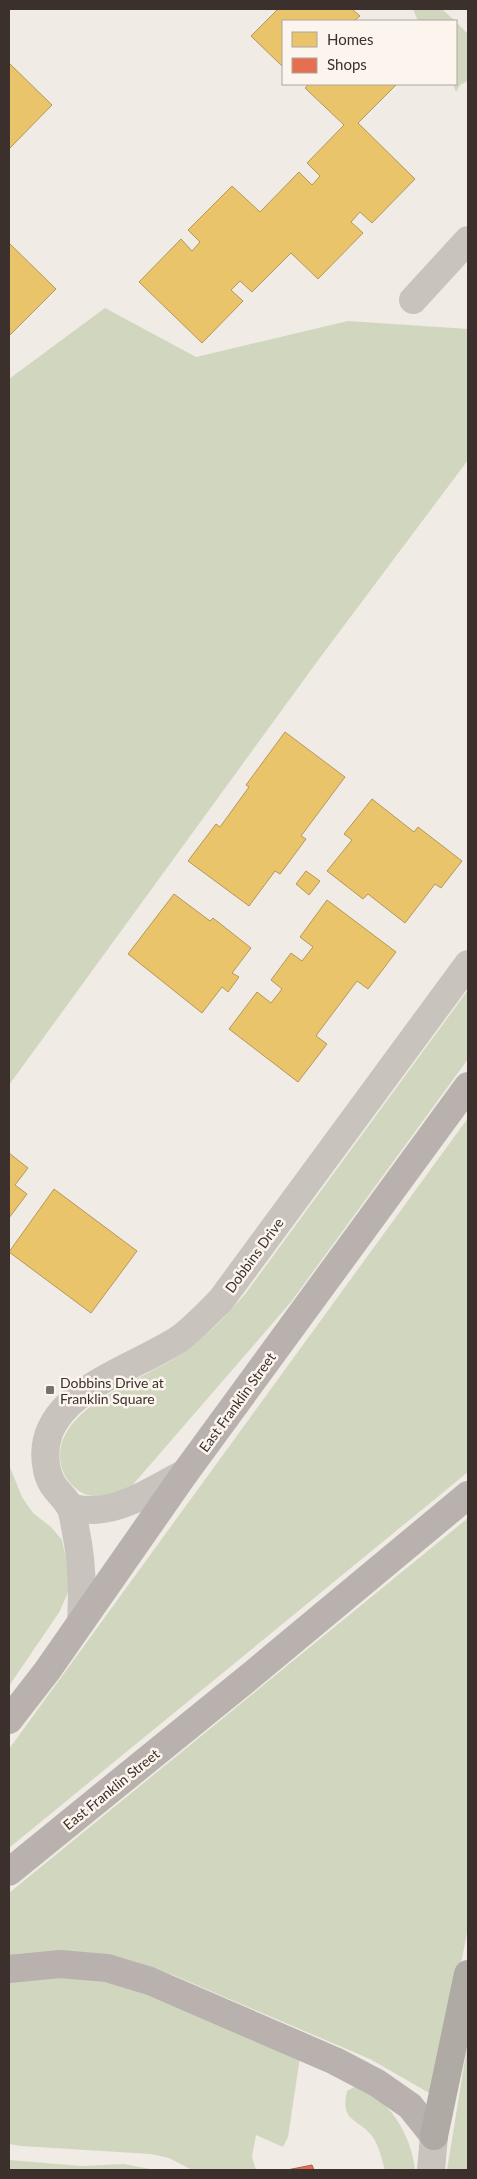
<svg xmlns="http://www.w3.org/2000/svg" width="477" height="2179" font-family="Lato,sans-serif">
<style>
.green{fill:#d1d6bf}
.homes{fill:#e9c46a;stroke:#b59857}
.shops{fill:#e76f51;stroke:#b35c46}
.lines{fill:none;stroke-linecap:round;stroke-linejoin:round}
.minor{stroke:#c9c3be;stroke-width:28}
.major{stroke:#b8b1ad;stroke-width:28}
.highway{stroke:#afaaa4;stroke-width:28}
.poi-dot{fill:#7a716c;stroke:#fbf5ee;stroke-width:2}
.labels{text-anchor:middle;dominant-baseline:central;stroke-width:5;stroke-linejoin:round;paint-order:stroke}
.street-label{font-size:14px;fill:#3b302b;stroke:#fbf5ee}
.poi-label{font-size:14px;fill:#3b302b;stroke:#fbf5ee;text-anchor:start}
</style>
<rect width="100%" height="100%" fill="#f0ebe5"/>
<!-- green -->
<path class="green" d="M413 9H442L455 21H418Z
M456 22 468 34V81L460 85 456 92 453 84H456Z
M105 308 196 357 348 321 468 329V460L319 659 9 1085V379Z
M468 990V1059L291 1302 130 1488C112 1493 96 1502 79 1491 67 1482 60 1471 60 1456 60 1404 149 1378 186 1351 209 1334 227 1315 246 1293Z
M468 1118V1472L9 1848V1749Z
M9 1465 22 1497 33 1513 51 1527 62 1540 70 1579 68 1592 60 1611 9 1686Z
M468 1518V1927L446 2045 431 2094 370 2059 173 1975 129 1960 85 1952 34 1953 9 1957V1893Z
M81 1975 130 1987 300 2057 288 2137 283 2147 256 2135 252 2157 256 2170H192L169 2158 151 2154 21 2146 9 2144V1981Z
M468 2041V2170H447Z
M354 2087C388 2094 412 2137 415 2170H385C382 2160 379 2145 372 2136 358 2118 340 2123 347 2091Z
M9 2160 81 2166 124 2164 155 2170H9Z"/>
<!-- homes -->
<path class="homes" d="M278 9H352L360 16 354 21H283V67L251 36Z
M9 63 52 105 9 149Z
M309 84H397L358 123 415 179 372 223 360 212 351 222 363 233 318 279 291 253 252 292 240 281 231 290 243 301 202 343 139 282 181 239 192 251 200 242 188 230 232 186 260 212 299 172 312 185 320 176 307 163 344 125 305 88Z
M10 244 56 289 9 336V245Z
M285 732 345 777 301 836 306 839 280 874 275 871 249 906 188 861 216 824 220 827 249 787 246 785Z
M372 799 414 832 418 827 462 861 441 888 435 884 405 923 368 894 363 899 327 871 352 840 344 834Z
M306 871 320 881 309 895 296 884Z
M174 894 210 921 213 918 251 948 232 973 239 977 228 992 222 987 202 1013 128 954Z
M327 900 396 952 368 989 357 981 318 1033 316 1036 327 1044 298 1082 229 1029 257 992 271 1003 282 989 271 980 291 953 302 961 313 947 300 937Z
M9 1153 28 1168 15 1185 27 1194 9 1218Z
M54 1189 137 1251 91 1313 9 1252Z"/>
<!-- shops -->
<path class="shops" d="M312 2165 314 2170H287Z"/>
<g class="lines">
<!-- minor -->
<path class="minor" d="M413 300 468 240
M71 1508C78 1509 87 1510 94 1510 126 1509 157 1487 185 1473
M81 1622C83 1590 82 1559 75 1527 74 1521 73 1514 71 1509 64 1494 51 1490 47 1470 31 1395 131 1371 179 1339 194 1328 207 1314 221 1300L468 964
M431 2170 434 2136"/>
<!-- major -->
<path class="major" d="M9 1720 47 1671 185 1473 468 1086
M9 1872 254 1673 468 1495
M9 1969 60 1964 107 1968 150 1981 335 2061 377 2083 410 2106 434 2136"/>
<!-- highway -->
<path class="highway" d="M434 2136 468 1974"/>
</g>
<!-- markers -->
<rect class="poi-dot" x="45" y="1385" width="10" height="10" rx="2.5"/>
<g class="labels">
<!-- street labels -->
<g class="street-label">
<text transform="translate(254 1255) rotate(-54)">Dobbins Drive</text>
<text transform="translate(237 1402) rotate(-54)">East Franklin Street</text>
<text transform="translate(111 1789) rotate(-39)">East Franklin Street</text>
</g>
<!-- poi labels -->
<g class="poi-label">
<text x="60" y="1382">Dobbins Drive at<tspan x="60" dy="16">Franklin Square</tspan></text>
</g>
</g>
<!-- border -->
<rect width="477" height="2179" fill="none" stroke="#3b302b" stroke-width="20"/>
<!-- legend -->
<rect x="282" y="20" width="175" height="65" fill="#fbf5ee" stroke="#aea6a0"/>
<rect x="292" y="32" width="25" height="15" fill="#e9c46a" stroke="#aea6a0"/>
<text x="327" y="45" font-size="15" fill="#3b302b">Homes</text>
<rect x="292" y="58" width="25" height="15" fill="#e76f51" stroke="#aea6a0"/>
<text x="327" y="70" font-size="15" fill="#3b302b">Shops</text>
</svg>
